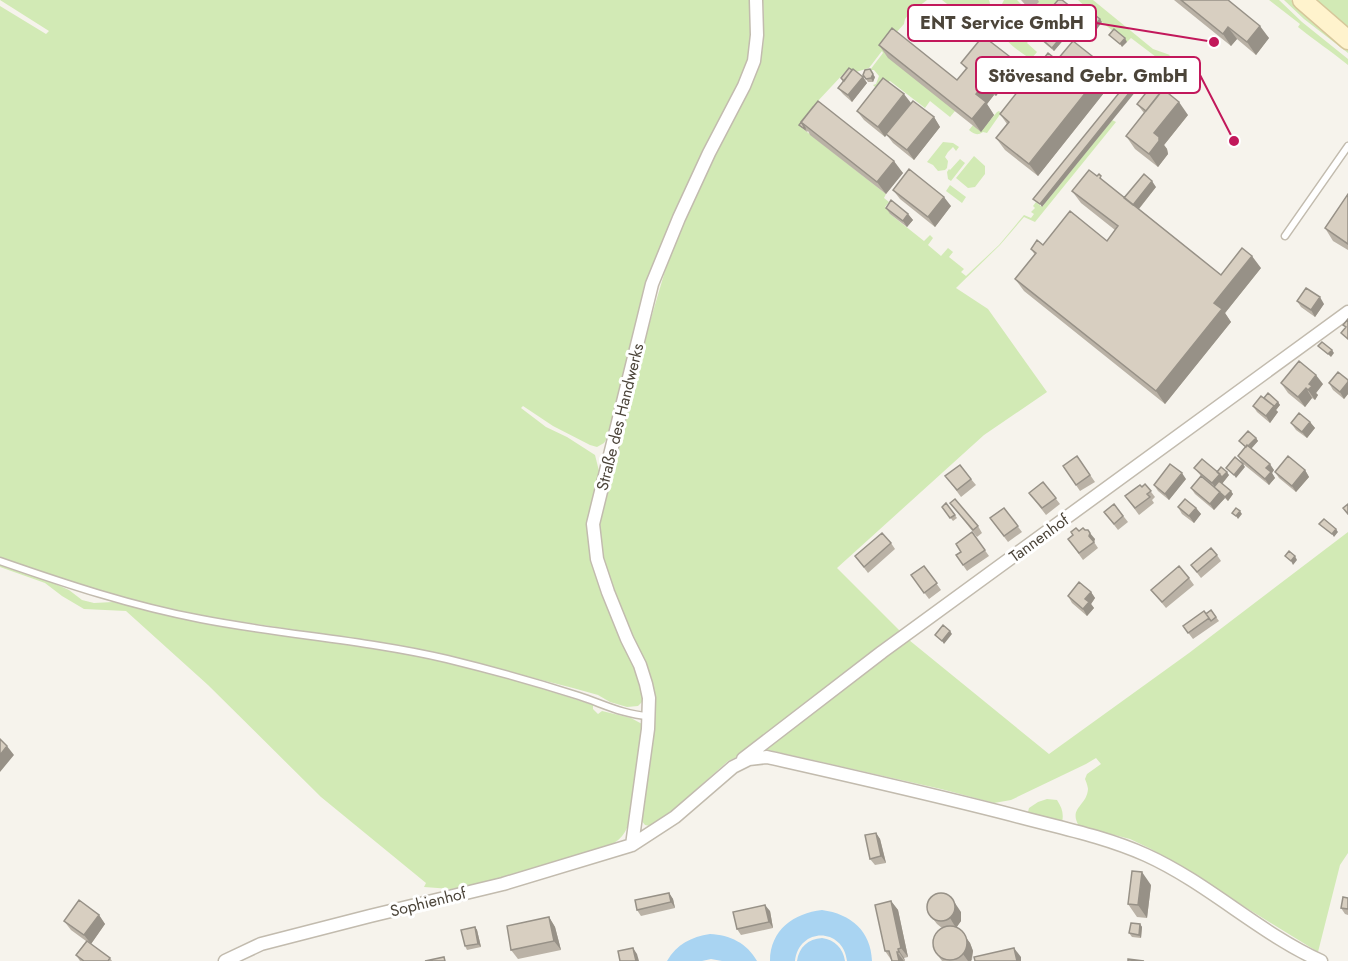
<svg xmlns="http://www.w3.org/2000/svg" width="1348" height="961" font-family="Jost,sans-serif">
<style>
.green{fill:#d2eab5}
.water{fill:#a9d4f2}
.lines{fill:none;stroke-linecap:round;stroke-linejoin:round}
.service-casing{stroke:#c2bbae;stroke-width:9}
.minor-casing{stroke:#c2bbae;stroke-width:15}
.secondary-casing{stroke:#d6c79b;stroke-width:21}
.service{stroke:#fff;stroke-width:6}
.minor{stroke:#fff;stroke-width:12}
.secondary{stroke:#fff3cd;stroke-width:18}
.wall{fill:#bab2a6}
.shaded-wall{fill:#979187}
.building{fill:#d8cfc1;stroke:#979187;stroke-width:1.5}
.labels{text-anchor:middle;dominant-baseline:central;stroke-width:6;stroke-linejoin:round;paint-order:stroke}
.street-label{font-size:16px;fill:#4b4439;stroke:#fff}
.leader{fill:none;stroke:#c2185b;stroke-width:2}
.callout-dot{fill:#c2185b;stroke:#fff;stroke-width:2}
.callout{fill:#fff;stroke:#c2185b;stroke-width:2}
.callout-label{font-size:18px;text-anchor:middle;font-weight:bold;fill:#4b4439}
</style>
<rect width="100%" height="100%" fill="#f6f3ec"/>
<!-- green -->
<path class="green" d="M0 0H750C751 12 753 25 752 37 748 69 733 97 718 125 702 155 686 185 673 216 644 285 630 359 612 431L604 443 597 447 590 445 553 426 523 406 521 408 546 427 567 437 595 455 600 475 590 509 588 525 589 545 594 570 624 641 637 667 643 695 642 702 638 706 627 707 610 702 598 695 573 688 447 656 371 641 201 616 136 602 50 575 0 557V6L46 34 49 31Z
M763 0H927L910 13 905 19 904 24 895 34 955 111 950 117 930 101 925 108 890 81 877 89 873 85 876 84 879 76 874 70H870L883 53 882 51 869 68 856 72 852 69 848 73 846 71 816 103 817 104 802 128 886 194 884 198 889 202 885 207 891 212 890 214 924 241 930 235 933 238 928 245 941 256 948 248 953 252 949 257 964 269 961 272 966 276 999 245 1024 215 1031 218 1034 214 1031 212 1035 208 1033 206 1036 202 1042 207 1112 120 1116 122 1035 222 1024 217 1000 245 956 288 988 309 1047 392 984 435 837 568 909 640 1049 754 1189 653 1348 532V853L1340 865 1318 952 1151 849 1130 839 1079 826C1068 808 1087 806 1088 789 1088 787 1086 781 1085 779L1087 774 1101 764 1096 758 1086 764 1011 800 994 803 941 789 768 750H757L747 752 728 761 671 812 650 826 645 825 641 820 642 809 649 766 653 722 646 666 628 627 605 567 600 543V521L611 472 618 452 644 342 670 254 702 177 752 84 763 48 764 29Z
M942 0H989C990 2 991 8 990 10 988 18 977 31 971 33L975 26Z
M1004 0H1017L1026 9 1037 0H1061L1027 43 1037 52 1031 59C1017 50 998 38 998 19 998 12 1001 6 1004 0Z
M1078 0H1093L1153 49 1170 55 1164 63 1131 38 1127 42 1094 16 1088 22 1081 19 1090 12 1088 9Z
M1269 0H1279L1302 22 1348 59V65C1331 51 1314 40 1298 27L1300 24Z
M1284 0H1291L1348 47V53L1304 19Z
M1311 0H1348V31Z
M999 111 1001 113 987 133 983 132C977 136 974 134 969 130L973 125 981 131 997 112Z
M943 142 953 143 959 147 956 151 953 147 948 152 945 157 948 161 947 168 945 170 938 171 933 165 927 162Z
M974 156 985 166V174L975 187 968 188 956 178Z
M960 159 965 163 951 181 948 179 947 172 949 169 950 170Z
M950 185 966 197 962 203 946 191Z
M0 565 49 581 69 590 82 600 94 603 113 602 200 622 287 636 369 647 446 662 541 687 543 689 593 705V709L598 714 602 711 631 718 642 724 644 731 631 815C626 835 621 841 602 849L472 886 451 889 424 887 426 883 321 797 208 685 126 611 84 609 62 596 45 583 0 567Z
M1047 799 1057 800C1062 808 1064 813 1062 823L1028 812 1029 808 1038 802Z"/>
<!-- water -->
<path class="water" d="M822 910C851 914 871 931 872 961H847C843 927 799 927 795 961H770C770 930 794 913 822 910Z
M710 934C730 935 747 943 757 961H722L711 959 702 961H667C677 944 691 937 710 934Z
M822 938C835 940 843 948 845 961H797C799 947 808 939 822 938Z"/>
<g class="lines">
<!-- service casing -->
<g class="service-casing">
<path id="service" d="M1285 236 1348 146
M0 561C66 584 132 606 201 619 283 635 366 640 447 659 492 670 535 682 579 696 601 703 624 715 648 716"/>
</g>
<!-- minor casing -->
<g class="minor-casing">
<path id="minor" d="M743 759 882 652 1348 312
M632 845 648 729 649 698 646 684 640 665 627 639 608 592 597 559 593 524 652 284 679 218 709 153 744 86 754 61 757 35 756 0
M225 961 261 944 370 916 503 884 632 845 675 817 733 767 749 759 767 757C851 776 936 795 1020 817 1062 828 1106 837 1146 855 1208 883 1259 933 1321 961"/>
</g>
<!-- secondary casing -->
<g class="secondary-casing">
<path id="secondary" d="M1302 0 1348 40"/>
</g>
<!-- service -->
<use href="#service" class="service"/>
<!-- minor -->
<use href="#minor" class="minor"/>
<!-- secondary -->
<use href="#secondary" class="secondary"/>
</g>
<!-- wall -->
<path class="wall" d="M1021 0H1038L1039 2 1030 10Z
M1174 0H1228L1269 38 1256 55 1237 39 1231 46Z
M1080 14 1082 18 1054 51 1034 34 1032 31Z
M879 45 957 80 966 69 961 63 1009 56 1017 68 996 96 994 95 987 104 994 115 981 132 888 58Z
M1057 60 1106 67 1115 79 1038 176 1005 150 996 138 1007 124 1000 114Z
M863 75 875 77 873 82H868Z
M863 77 867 83 852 102 843 94 838 88 843 82 841 78Z
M818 101 903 173 886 194 810 135 808 131 807 132 802 128 799 125Z
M911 103 934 117 940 127 914 160 893 143 886 134 885 137 864 120 857 111Z
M1137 104 1188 115 1164 145 1167 149 1168 154 1158 167 1135 149 1126 136 1144 113Z
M1106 183 1124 198 1156 187 1139 209 1221 275 1261 268 1225 313 1231 322 1165 404 1024 291 1015 279 1035 255 1031 249 1043 245 1107 241 1115 230 1081 203 1072 191Z
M893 190 951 206 935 227 900 199Z
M1348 194V250L1333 241 1325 228Z
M886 208 908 214 913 220 907 227 890 214Z
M1297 301 1324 304 1315 317 1301 307Z
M1348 380V394L1344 399 1333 390 1329 383Z
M1281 383 1323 384 1316 393 1318 395 1315 400 1312 398 1305 407 1288 393Z
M1264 398 1278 402 1280 405 1276 410 1278 412 1270 423 1257 412 1253 406Z
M1310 422 1315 428 1307 438 1296 430 1291 423Z
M1256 438 1258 441 1251 449 1274 470 1272 473 1275 478 1269 485 1242 463 1238 456 1245 447 1239 441Z
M1077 456 1095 482 1080 491 1063 466Z
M1194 468 1217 472 1229 475 1222 484 1233 494 1228 501 1225 498 1214 510 1195 494 1191 488 1201 476Z
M1305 470 1309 477 1296 492 1279 478 1275 472Z
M971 479 976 485 961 497 950 482Z
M1186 479 1169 500 1158 491 1154 485Z
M1043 482 1060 504 1046 515 1029 493Z
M1145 484 1155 497 1152 500 1154 503 1139 515 1125 496Z
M946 503 957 518 953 521 942 507Z
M950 503 978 526 982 533 977 537Z
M1114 504 1128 522 1118 530 1104 512Z
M1178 507 1196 508 1201 514 1194 523 1182 514Z
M1004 508 1022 532 1008 542 990 518Z
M1079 531 1095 539 1094 542 1098 548 1083 560 1068 539Z
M972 532 989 556 967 571 956 555 961 552Z
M891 543 895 549 868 573 855 556Z
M1217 555 1221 561 1201 578 1191 565Z
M924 566 941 590 929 599 911 575Z
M1189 578 1194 585 1166 608 1151 590Z
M1091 592 1095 598 1091 604 1094 608 1087 616 1072 603 1068 596Z
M1211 610 1219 621 1193 639 1183 626Z
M876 833 880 839 886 863 875 865 870 859Z
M1151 885 1147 918 1137 917 1128 904Z
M669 893 673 899 675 908 641 916 637 910Z
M1348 898V915L1345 914 1341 908Z
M891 901 898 910 908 957 904 958 905 961H892L885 951Z
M770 911 773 928 741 935 737 929Z
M961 912V921L956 928 970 943 973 951 972 960 971 961H942L936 953 942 928 937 924 930 915Z
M99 915 105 924 91 944 110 958 112 961H80L76 955 86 941 71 930 64 921Z
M549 917 555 927 561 950 518 959 511 950Z
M1140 924 1142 927 1141 938 1132 937 1129 933Z
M475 927 477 930 481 947 467 950 465 946Z"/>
<!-- shaded-wall -->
<path class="shaded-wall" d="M1080 14 1082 18 1054 51 1052 48Z
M1100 19 1102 22 1097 29 1094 26Z
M1260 26 1269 38 1256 55 1247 42Z
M1228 27 1237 39 1231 46 1223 34Z
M1125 38 1127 42 1122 47 1120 44Z
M1009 56 1017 68 996 96 987 83Z
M1106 67 1115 79 1038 176 1029 164Z
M873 74 875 77 873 82 871 78Z
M863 77 867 83 852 102 848 95Z
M1142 77 1145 80 1042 207 1040 204Z
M985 82 994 95 987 104 994 115 981 132 972 119 976 94Z
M904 94 911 103 885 137 878 127Z
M1179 102 1188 115 1164 145 1167 149 1168 154 1158 167 1149 154 1154 133Z
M934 117 940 127 914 160 907 150Z
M894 161 903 173 886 194 877 182Z
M1152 181 1156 187 1137 211 1133 205Z
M944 197 951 206 935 227 928 217Z
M908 214 913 220 907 227 903 221Z
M1252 256 1261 268 1225 313 1231 322 1165 404 1156 391 1214 303Z
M1320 297 1324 304 1315 317 1311 310Z
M1332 350 1334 353 1331 357 1328 354Z
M1316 375 1323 384 1316 393 1318 395 1315 400 1308 390 1309 384Z
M1348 382V394L1344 399 1340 392Z
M1306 388 1312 398 1305 407 1298 397Z
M1278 402 1280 405 1276 410 1278 412 1270 423 1266 416Z
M1310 422 1315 428 1307 438 1302 432Z
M1256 438 1258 441 1249 451 1247 448Z
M1243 464 1245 467 1236 478 1234 475Z
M1270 464 1274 470 1272 473 1275 478 1269 485 1265 479 1266 468Z
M1305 470 1309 477 1296 492 1292 486Z
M1227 472 1229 475 1217 490 1212 483 1220 474Z
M1182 473 1186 479 1169 500 1165 494Z
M1231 491 1233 494 1228 501 1225 497Z
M1220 492 1225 498 1214 510 1210 504Z
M1196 508 1201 514 1194 523 1189 516Z
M1240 511 1242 514 1238 519 1236 516Z
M1336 529 1338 532 1334 537 1332 534Z
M1090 533 1095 539 1094 542 1089 536Z
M1295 556 1297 560 1293 565 1291 561Z
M1091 592 1095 598 1091 604 1094 608 1087 616 1083 609 1085 599Z
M950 631 952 634 944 644 942 641Z
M7 746 14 755 0 772V755Z
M876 833 880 839 886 863 881 856Z
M1142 872 1151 885 1147 918 1138 905Z
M669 893 673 899 675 908 671 902Z
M891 901 898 910 908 957 901 948Z
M955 903 961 912V921L956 928 950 918Z
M765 905 770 911 773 928 769 922Z
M99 915 105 924 91 944 84 935Z
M549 917 555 927 561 950 554 941Z
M1140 924 1142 927 1141 938 1139 935Z
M475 927 477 930 481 947 478 944Z
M963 933 970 943 973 951 971 961H968L963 954Z
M633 948 637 954 639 961H636Z
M1014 948 1021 957V961H1017Z
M898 949 904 958 905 961 899 952Z
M897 952 904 961H899Z"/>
<!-- building -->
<path class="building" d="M1058 0H1062L1080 14 1052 48 1032 31Z
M1181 0H1228L1260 26 1247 42 1228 27 1223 34Z
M1091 12 1100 19 1094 26 1086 19Z
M892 28 957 80 967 68 961 63 983 36 1009 56 987 83 985 82 976 94 986 102 972 119 879 45Z
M1114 29 1125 38 1120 44 1109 35Z
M1073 41 1106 67 1029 164 996 138 1009 122 1000 114 1048 53 1057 60Z
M849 68 852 70 844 81 841 78Z
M853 69 863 77 848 95 838 88Z
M870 69 873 74 871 78 866 79 863 75 865 70Z
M1136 72 1142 77 1040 204 1033 199Z
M883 78 904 94 878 127 857 111Z
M1153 84 1162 91 1146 111 1137 104Z
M1163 89 1179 102 1154 133 1159 137V141L1149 154 1126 136Z
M818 101 894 161 877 182 801 122Z
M913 101 934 117 907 150 886 134Z
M813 107 801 122 805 128V129L799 125Z
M909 169 944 197 928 217 893 190Z
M1089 170 1097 176 1099 174 1101 176 1100 178 1221 275 1242 248 1252 256 1214 303 1222 309 1156 391 1015 279 1036 253 1031 249 1037 240 1043 245 1070 211 1107 241 1118 226 1072 191Z
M1144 174 1152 181 1133 205 1124 198Z
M1348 194V244L1325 228Z
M891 200 908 214 903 221 886 208Z
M1306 288 1320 297 1311 310 1297 301Z
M1348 319V339L1341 333 1346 327 1343 325Z
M1322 342 1332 350 1328 354 1318 346Z
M1299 361 1316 375 1309 384 1312 386 1308 390 1306 388 1298 397 1281 383Z
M1338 372 1348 380V382L1340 392 1329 383Z
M1268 393 1278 402 1274 407V406L1264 398Z
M1261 396 1274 406 1266 416 1253 406Z
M1299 413 1310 422 1302 432 1291 423Z
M1248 431 1256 438 1248 446 1247 445 1246 447 1239 441Z
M1247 445 1270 464 1266 468 1271 472 1265 479 1238 456Z
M1077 456 1090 475 1076 485 1063 466Z
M1288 456 1305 470 1292 486 1275 472Z
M1235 457 1243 464 1234 475 1226 468Z
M1202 459 1220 474 1212 483 1194 468Z
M1170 464 1182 473 1165 494 1154 485Z
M960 465 971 479 957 490 945 476Z
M1221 467 1227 472 1222 477 1217 472Z
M1201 476 1220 492 1210 504 1191 488Z
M1219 481 1231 491 1225 497 1214 487Z
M1043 482 1056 498 1042 508 1029 493Z
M1145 484 1151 491 1147 494 1150 497 1135 508 1125 496 1140 485 1142 487Z
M955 499 978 526 973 530 950 503Z
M1185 499 1196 508 1189 516 1178 507Z
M946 503 955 515 950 518 942 507Z
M1114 504 1123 516 1114 524 1104 512Z
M1348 504V514L1343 508Z
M1004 508 1018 526 1004 536 990 518Z
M1236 508 1240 511 1236 516 1232 513Z
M1324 519 1336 529 1332 534 1319 524Z
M1076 528 1079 531 1083 528 1085 530H1088L1090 533 1089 536 1094 542 1079 553 1068 539 1073 535 1071 532Z
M972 532 985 550 963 565 956 555 961 552 956 544Z
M882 533 891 543 864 567 855 556Z
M1211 548 1217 555 1197 572 1191 565Z
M1289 551 1295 556 1291 561 1285 556Z
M924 566 937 583 924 593 911 575Z
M1179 566 1189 578 1162 602 1151 590Z
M1079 582 1091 592 1085 599 1089 602 1083 609 1068 596Z
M1211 610 1216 617 1211 621 1206 614Z
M1204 611 1209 618 1188 633 1183 626Z
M943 625 950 631 942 641 935 635Z
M0 739 7 746 0 755Z
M876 833 881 856 870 859 865 835Z
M1132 871 1142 872 1138 905 1128 904Z
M669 893 671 902 637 910 635 900Z
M927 907a14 14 0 1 1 28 0a14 14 0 1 1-28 0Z
M1343 897 1348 898V909L1341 908Z
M79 900 99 915 84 935 64 921Z
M891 901 901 948 898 949 899 952H897L899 961H892L889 951H885L875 905Z
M765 905 769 922 737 929 733 912Z
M549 917 554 941 511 950 507 926Z
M1131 923 1140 924 1139 935 1129 933Z
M933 943a17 17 0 1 1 34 0a17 17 0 1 1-34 0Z
M475 927 478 944 465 946 461 930Z
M87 941 110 958 108 961H84L76 955Z
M633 948 636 961H620L618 951Z
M1014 948 1017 961H975L974 957Z
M444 957 445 961H425Z
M1128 959 1144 961H1128Z"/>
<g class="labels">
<!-- street labels -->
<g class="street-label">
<text transform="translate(620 417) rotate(-76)">Straße des Handwerks</text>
<text transform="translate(1039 538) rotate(-36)">Tannenhof</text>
<text transform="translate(428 902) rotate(-14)">Sophienhof</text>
</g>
</g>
<!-- callouts -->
<path class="leader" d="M1214 42L1096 23M1234 141L1200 75"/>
<g class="callout-dot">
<circle cx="1214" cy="42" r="6"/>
<circle cx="1234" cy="141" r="6"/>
</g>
<g class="callout">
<rect x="908" y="5" width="188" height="36" rx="6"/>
<rect x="976" y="57" width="224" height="36" rx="6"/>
</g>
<g class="callout-label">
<text x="1002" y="29">ENT Service GmbH</text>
<text x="1088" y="82">Stövesand Gebr. GmbH</text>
</g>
</svg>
